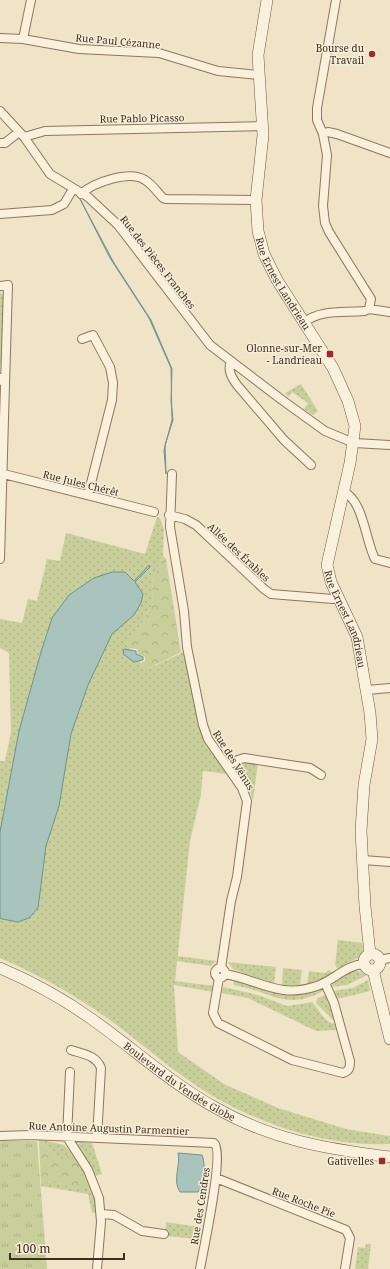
<svg xmlns="http://www.w3.org/2000/svg" width="390" height="1269" font-family="'Noto Serif',serif">
<style>
.grass{fill:url(#grass-dots)}
.forest{fill:url(#forest-crowns)}
.park{fill:url(#park-tufts)}
.water{fill:#a9c4bc;stroke:#6f938a}
.lines{fill:none;stroke-linecap:round;stroke-linejoin:round}
.street-casing{stroke:#8d765c;stroke-width:10}
.secondary-casing{stroke:#6f573f;stroke-width:12}
.street{stroke:#faf1dc;stroke-width:8}
.secondary{stroke:#faf1dc;stroke-width:11}
.poi-dot{fill:#9e2a2b;stroke:#f7eed8;stroke-width:1.5}
.labels{text-anchor:middle;dominant-baseline:central;stroke-width:3;stroke-linejoin:round;paint-order:stroke}
.street-label{font-size:10px;fill:#3d2e20;stroke:#f7eed8}
.poi-label{font-size:10px;fill:#3d2e20;stroke:#f7eed8;text-anchor:end}
</style>
<defs>
<pattern id="grass-dots" width="8" height="8" patternUnits="userSpaceOnUse"><rect width="8" height="8" fill="#c9cf9b"/><path d="M2 2h.1M6 6h.1" fill="none" stroke="#aeb285" stroke-width="1.8" stroke-linecap="round"/></pattern>
<pattern id="forest-crowns" width="20" height="18" patternUnits="userSpaceOnUse"><rect width="20" height="18" fill="#c9cf9b"/><path d="M2 6a3 3 0 1 1 6 0M12 15a3 3 0 1 1 6 0" fill="none" stroke="#aeb285"/></pattern>
<pattern id="park-tufts" width="24" height="20" patternUnits="userSpaceOnUse"><rect width="24" height="20" fill="#c9cf9b"/><path d="M3 7l-1-3M5 7V3M7 7l1-3M15 17l-1-3M17 17v-4M19 17l1-3" fill="none" stroke="#aeb285"/></pattern>
</defs>
<rect width="100%" height="100%" fill="#f0e4c8"/>
<!-- grass -->
<path class="grass" d="M0 292 5 298 4 347 0 367Z
M301 384 318 411 313 415 304 409 308 403 292 392 288 397 285 393Z
M157 517 160 518 164 530 163 556 152 581 153 603 139 628 126 644 146 670 184 652 203 738 227 774 203 771 201 795 190 841 175 981 214 986 213 992 174 985 178 1052 224 1084 278 1108 346 1129 390 1136V1144C328 1147 264 1126 211 1095 178 1075 148 1049 118 1026 82 999 42 976 0 958V761H5L11 732 9 653 0 648V619L22 623 28 599 37 601 47 559 60 561 66 533 145 554Z
M242 761 258 763 253 800 246 782 236 767Z
M338 940 362 943 363 951 359 957 338 969 335 965Z
M177 956 217 961 211 966 177 961Z
M228 962 276 967 274 984 233 969Z
M283 968 302 970 300 985H282Z
M329 970 332 973 325 978 307 984 309 971 325 973Z
M355 970 367 975 347 985 331 987 335 981Z
M233 979 268 991 286 994 321 988H324L325 990C285 1012 273 992 234 985Z
M368 980 370 991 337 999 333 991 353 988Z
M223 987 258 995 287 1006 312 1002C320 1010 324 1024 337 1024L338 1028 335 1030 316 1031 248 998 222 993Z
M327 994 336 1021H334L316 1003 318 998Z
M39 1139 64 1145 70 1151 90 1181 99 1212 92 1213 88 1194 41 1186V1183L52 1181 79 1189 70 1151 65 1157 58 1162 52 1152 39 1143Z
M80 1143H92L102 1174 95 1176C92 1169 77 1149 77 1145Z
M166 1222 199 1227 197 1239 165 1236Z
M366 1244H371L368 1269H355L358 1247 365 1248Z"/>
<!-- forest -->
<path class="forest" d="M163 556 166 559 181 652 146 670 141 663 145 661V657L138 654 137 649 129 648 126 643 139 628 153 603 152 581Z
M39 1143 52 1152 58 1162 65 1157 70 1151 88 1182 79 1189 52 1181 41 1183Z"/>
<!-- park -->
<path class="park" d="M0 1141H37L47 1269H0Z"/>
<!-- water -->
<path class="water" d="M79 197 114 263 151 320 172 369 171 402 173 420 165 445 166 474 164 450 172 420 171 368 149 318 110 258Z
M149 565 150 567 135 582 143 594 141 603 134 615 112 634 88 685 71 734 59 806 46 846 38 908 29 918 18 922 2 919 0 918V832L19 731 41 652 52 618 69 595 94 578 112 572H125L134 581Z
M124 649 136 651V654L143 657V660L134 662 123 654Z
M178 1153 202 1155 203 1158C205 1168 206 1185 198 1192H180C172 1181 181 1165 178 1153Z"/>
<g class="lines">
<!-- street casing -->
<g class="street-casing">
<path id="street" d="M336 0 317 108V120L323 134 327 155 323 206 325 223 329 232 371 299 369 309
M0 38 23 39 79 49 159 53 218 71 258 75
M23 39 31 0
M0 111 24 137 50 174 88 197 118 225 210 345 282 400 325 431 354 443 390 445
M323 134 328 132 337 134 390 153
M24 137 45 131 262 126
M0 143H5L19 132
M81 194C94 182 130 170 145 180 152 184 157 192 163 198L166 199 256 200
M0 214 52 210 64 204 73 189
M0 286 8 285 5 384
M303 323C321 309 342 313 364 311L369 309 390 312
M82 339 93 335 110 367 113 383 112 400 88 495
M231 361C227 370 232 378 237 385L284 440 311 465
M0 378 5 384 0 559
M0 473 154 512
M172 474 170 527 184 611 187 647 203 725 208 739 242 788 247 801 237 877 231 901 221 968
M343 492C363 498 366 543 375 559L390 563
M169 515 185 519 196 525 264 589 271 594 333 599 338 597
M367 690 390 688
M227 766 238 760 244 758 310 768 321 775
M363 860 390 862
M379 960 390 958
M215 973a5 5 0 1 1 10 0a5 5 0 1 1-10 0Z
M225 974C260 980 279 999 317 986 334 980 346 965 364 964
M219 978 213 1013 218 1023 292 1060 343 1073C349 1071 350 1068 350 1061L334 1003 325 983
M71 1050C83 1054 96 1055 101 1068L97 1138
M70 1072 67 1137 88 1170 99 1198 101 1222 97 1269
M0 1136 30 1135 214 1143C225 1152 203 1251 200 1269
M216 1178 346 1230 350 1238 345 1269
M101 1214 114 1215 142 1231 164 1234"/>
</g>
<!-- secondary casing -->
<g class="secondary-casing">
<g id="secondary">
<path id="s1" d="M267 0 258 55 263 135 256 200 258 231 264 254 277 280 333 368 348 401 355 426 350 463 327 565 331 582 357 637 370 713 372 739 364 785 361 831 365 906 370 954"/>
<circle cx="372" cy="962" r="8"/>
<path id="s2" d="M0 968C33 982 64 999 93 1020 134 1049 172 1084 216 1108 272 1140 327 1149 390 1157"/>
<path d="M373 970 390 1039"/>
</g>
</g>
<!-- street -->
<use href="#street" class="street"/>
<!-- secondary -->
<use href="#secondary" class="secondary"/>
</g>
<!-- markers -->
<g class="poi-dot">
<circle cx="372" cy="54" r="4"/>
<rect x="326" y="350" width="8" height="8" rx="2"/>
<rect x="378" y="1157" width="8" height="8" rx="2"/>
</g>
<g class="labels">
<!-- street labels -->
<g class="street-label">
<text transform="translate(118 41) rotate(5)">Rue Paul Cézanne</text>
<text transform="translate(142 118) rotate(-1)">Rue Pablo Picasso</text>
<text transform="translate(158 262) rotate(52)">Rue des Pièces Franches</text>
<text stroke="none"><textPath href="#s1" startOffset="291">Rue Ernest Landrieau</textPath></text>
<text transform="translate(81 483) rotate(14)">Rue Jules Chérêt</text>
<text transform="translate(239 552) rotate(43)">Allée des Érables</text>
<text stroke="none"><textPath href="#s1" startOffset="651">Rue Ernest Landrieau</textPath></text>
<text transform="translate(234 760) rotate(58)">Rue des Vénus</text>
<text stroke="none"><textPath href="#s2" startOffset="213">Boulevard du Vendée Globe</textPath></text>
<text transform="translate(109 1128) rotate(2)">Rue Antoine Augustin Parmentier</text>
<text transform="translate(304 1202) rotate(21)">Rue Roche Pie</text>
<text transform="translate(200 1206) rotate(-81)">Rue des Cendres</text>
</g>
<!-- poi labels -->
<g class="poi-label">
<text x="364" y="48">Bourse du<tspan x="364" dy="12">Travail</tspan></text>
<text x="322" y="348">Olonne-sur-Mer<tspan x="322" dy="12">- Landrieau</tspan></text>
<text x="374" y="1161">Gativelles</text>
</g>
</g>
<!-- scale -->
<path d="M10 1253v6h114v-6" fill="none" stroke="#3d2e20" stroke-width="2"/>
<text x="16" y="1253" font-size="12" fill="#3d2e20" stroke="#f7eed8" stroke-width="3" paint-order="stroke">100 m</text>
</svg>
